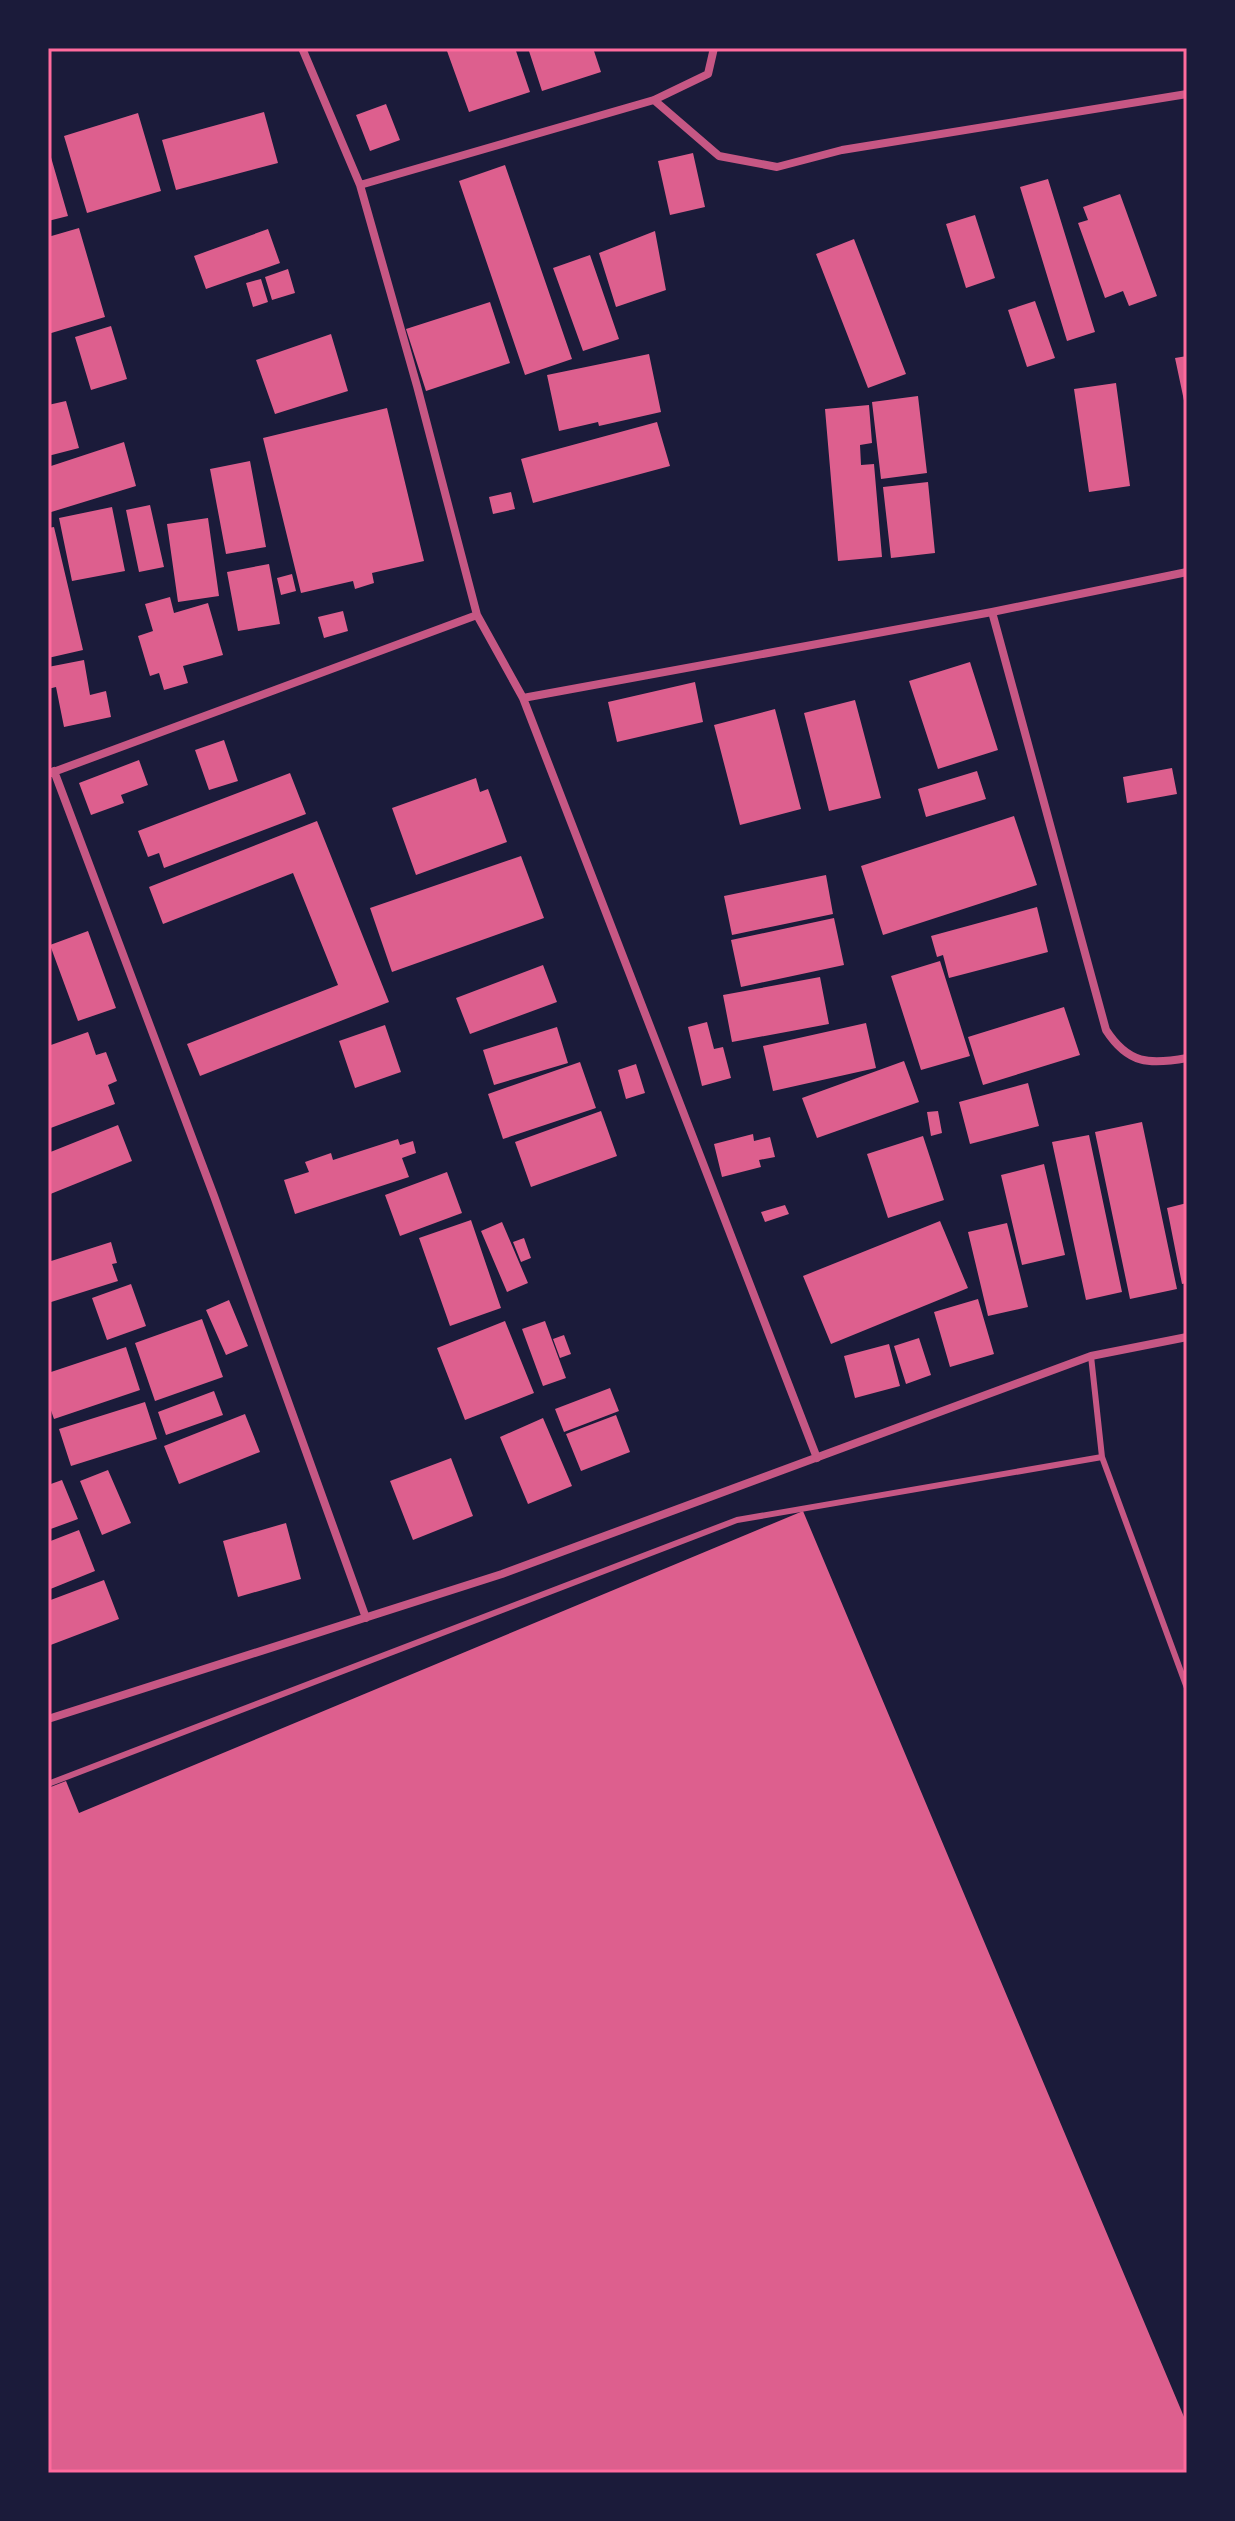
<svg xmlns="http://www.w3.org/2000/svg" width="1235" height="2521" font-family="'Exo 2',sans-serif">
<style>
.building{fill:#dd5f8e}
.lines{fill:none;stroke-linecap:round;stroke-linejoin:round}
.service{stroke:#c65784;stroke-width:6}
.minor{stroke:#c65784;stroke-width:8}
.neatline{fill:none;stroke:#ff6b9d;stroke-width:3}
</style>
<rect width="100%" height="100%" fill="#1b1b3a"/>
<!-- building -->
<path class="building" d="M456 48H515L530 92 469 112 447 51Z
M528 48H593L601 72 542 91Z
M386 104 400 140 370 151 356 115Z
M264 112 278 163 176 190 162 140Z
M138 113 161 191 87 213 64 136Z
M48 147 68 216 48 221Z
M693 153 705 207 670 215 658 161Z
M505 165 572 359 525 375 459 181Z
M1048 179 1095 332 1067 341 1020 187Z
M1120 194 1157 296 1129 306 1123 291 1105 298 1078 223 1088 220 1083 207Z
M975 215 995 278 966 288 946 224Z
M79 228 105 317 48 334V237Z
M268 229 280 263 206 289 194 256Z
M655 231 666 290 616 307 599 253Z
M854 239 906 374 868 388 816 254Z
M590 255 619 339 583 351 553 268Z
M288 269 295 293 272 300 265 277Z
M261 279 268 302 253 307 246 283Z
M1035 301 1055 358 1027 367 1008 310Z
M490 302 510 363 426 391 406 329Z
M111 326 127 379 91 390 75 337Z
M331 334 348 391 275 414 256 360Z
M649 354 661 412 599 426 598 422 559 431 547 375Z
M1187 356V410H1186L1175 358Z
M1116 383 1130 486 1089 492 1074 389Z
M918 396 927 473 881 479 872 402Z
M66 401 79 448 48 456V405Z
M869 405 872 443 860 445 861 465 874 464 882 557 838 561 825 409Z
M387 408 424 561 372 573 374 583 355 589 353 581 301 593 263 438Z
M657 422 670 466 533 503 521 459Z
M124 442 136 486 48 513V467Z
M250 461 266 547 226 554 210 469Z
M928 482 935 553 891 558 883 487Z
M511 492 515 509 493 514 489 497Z
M150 505 164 567 139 572 126 510Z
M112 507 125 571 72 581 59 518Z
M208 518 219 596 178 602 167 524Z
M54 527 83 650 48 658V528Z
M269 564 280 624 238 631 227 572Z
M292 574 296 591 281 595 277 578Z
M170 597 174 613 208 603 223 655 183 666 188 683 164 690 159 673 150 676 138 636 153 631 145 604Z
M343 611 348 631 324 638 318 617Z
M84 660 90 695 106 691 111 717 64 727 56 687 48 689V667Z
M970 662 998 750 938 769 909 681Z
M695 682 703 722 617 742 608 702Z
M855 700 881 798 829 811 804 713Z
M775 709 801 809 740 825 714 725Z
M224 740 238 781 209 790 195 750Z
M139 760 148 785 121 795 124 803 91 815 79 783Z
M1172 768 1177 794 1127 803 1123 777Z
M977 771 986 799 926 817 918 789Z
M290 773 306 814 164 868 159 853 148 857 138 831Z
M476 778 480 792 488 789 507 842 416 875 392 808Z
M1014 816 1037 885 883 935 861 866Z
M317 821 389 1002 200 1076 187 1044 338 985 293 873 163 924 149 887Z
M521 856 544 918 392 972 370 908Z
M826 875 833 914 732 935 724 896Z
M1037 907 1048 952 949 978 943 955 937 957 931 936Z
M834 918 844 965 741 987 731 940Z
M88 931 116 1008 78 1021 50 945Z
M940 961 970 1056 921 1070 891 976Z
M543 965 557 1002 470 1034 456 998Z
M820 977 829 1024 732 1042 723 995Z
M1064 1007 1080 1055 983 1085 968 1037Z
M707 1022 714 1049 723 1047 731 1078 702 1086 688 1027Z
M866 1023 876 1068 773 1091 763 1046Z
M385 1025 401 1072 355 1088 339 1041Z
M557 1027 568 1063 494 1085 483 1050Z
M88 1032 96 1055 106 1052 117 1081 108 1085 115 1104 48 1129V1046Z
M904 1061 919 1102 817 1138 802 1098Z
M580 1062 596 1108 503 1139 488 1094Z
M636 1064 645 1093 626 1099 618 1070Z
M1028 1083 1039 1126 970 1144 959 1102Z
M601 1111 617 1156 531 1187 515 1142Z
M938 1111 942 1133 931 1136 927 1112Z
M1142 1122 1177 1289 1130 1299 1095 1132Z
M118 1125 132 1161 48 1195V1153Z
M753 1134 754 1141 770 1137 775 1157 759 1160 761 1167 722 1177 714 1144Z
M1089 1135 1122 1292 1086 1300 1052 1142Z
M923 1136 944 1200 888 1218 867 1154Z
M398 1139 400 1145 413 1141 416 1153 402 1158 409 1177 295 1214 284 1180 309 1172 305 1162 331 1153 333 1160Z
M1044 1164 1065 1255 1022 1265 1001 1175Z
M447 1172 462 1213 400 1236 385 1195Z
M1187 1203V1283L1182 1284 1167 1208Z
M785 1205 789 1214 765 1222 761 1212Z
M471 1220 501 1308 450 1326 419 1238Z
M940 1221 968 1288 831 1344 803 1276Z
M502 1222 528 1283 507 1292 481 1231Z
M1007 1223 1028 1307 988 1316 968 1232Z
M524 1238 531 1258 521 1262 513 1242Z
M111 1242 117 1263 112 1264 118 1281 48 1303V1262Z
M131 1284 146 1326 107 1340 92 1298Z
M978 1299 994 1354 950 1367 934 1312Z
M229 1300 248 1346 226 1355 206 1310Z
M202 1319 223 1377 155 1401 135 1343Z
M505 1321 534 1393 465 1420 437 1348Z
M545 1321 566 1378 543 1386 522 1329Z
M564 1335 571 1354 560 1358 553 1339Z
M919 1338 931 1375 906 1384 894 1346Z
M889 1344 900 1386 855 1398 844 1356Z
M126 1347 140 1390 54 1419 48 1402V1373Z
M610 1388 619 1411 564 1432 555 1409Z
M214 1391 223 1415 166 1435 158 1412Z
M145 1402 157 1439 71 1466 59 1429Z
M245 1414 260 1452 179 1484 164 1446Z
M616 1415 630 1452 581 1471 566 1434Z
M543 1418 572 1486 528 1504 500 1437Z
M451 1458 473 1516 413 1540 390 1481Z
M108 1470 131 1523 102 1535 80 1481Z
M62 1480 78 1519 48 1530V1485Z
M803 1511 1187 2424V2473H48V1788L66 1781 79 1813Z
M286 1523 301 1579 238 1597 223 1541Z
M79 1530 95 1571 48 1590V1542Z
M104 1580 119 1619 48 1646V1601Z"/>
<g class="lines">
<!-- service -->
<path class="service" d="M1091 1356 1102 1457 1187 1688
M48 1784 737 1520 1102 1457"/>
<!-- minor -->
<path class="minor" d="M302 48 360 185 417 386 477 615 523 698 817 1458
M654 100 719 156 777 167 842 150 1187 94
M360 185 654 100 708 74 714 48
M992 612 1106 1030C1128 1064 1149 1065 1187 1058
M523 698 992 612 1187 572
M54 771 214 1196 366 1618
M48 774 477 615
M48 1719 502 1574 1091 1356 1187 1337"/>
</g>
<!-- border -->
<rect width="1235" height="2521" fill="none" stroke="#1b1b3a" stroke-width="100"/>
<rect x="50" y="50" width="1135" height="2421" class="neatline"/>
</svg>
